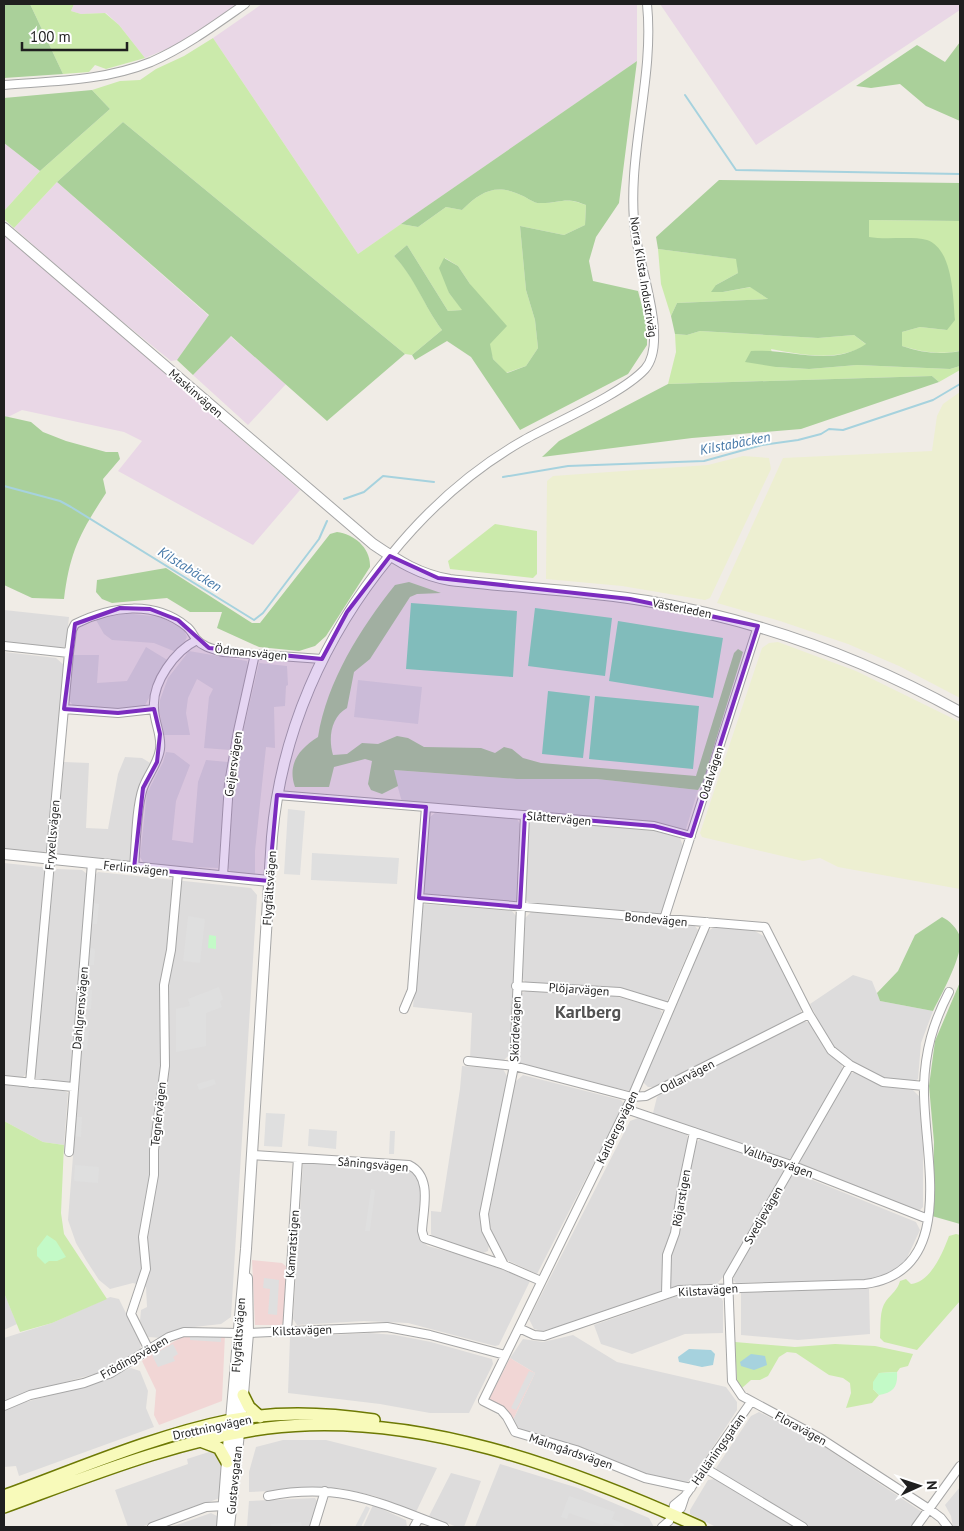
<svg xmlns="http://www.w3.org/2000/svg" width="964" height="1531" font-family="'PT Sans',sans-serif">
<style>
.residential{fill:#dddcdc}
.commercial{fill:#f1d6d5}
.industrial{fill:#e9d7e6}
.farmland{fill:#edefd1}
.grass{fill:#cbeaab}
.forest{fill:#aad09a}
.park{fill:#c3fac7}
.pitch{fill:#83e0bb}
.parking{fill:#dfdfdf}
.water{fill:#a6d2de}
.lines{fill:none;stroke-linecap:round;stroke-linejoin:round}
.stream{stroke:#a6d2de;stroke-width:2}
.minor-casing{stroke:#a6a6a6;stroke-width:10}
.tertiary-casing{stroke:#a6a6a6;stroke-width:12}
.secondary-casing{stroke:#6d7904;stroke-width:14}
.minor{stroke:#fff;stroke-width:8}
.tertiary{stroke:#fff;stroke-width:10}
.secondary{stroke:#f8faba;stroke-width:11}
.marked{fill:#7b2cbf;fill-opacity:0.2;stroke:#7b2cbf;stroke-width:4;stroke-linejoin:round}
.labels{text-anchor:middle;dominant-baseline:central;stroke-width:4;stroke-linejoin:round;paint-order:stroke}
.street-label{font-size:12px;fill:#1f1f1f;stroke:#fff}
.water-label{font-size:14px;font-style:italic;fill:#4779a8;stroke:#fff}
.district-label{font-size:18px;font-weight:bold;fill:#525252;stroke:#fff}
</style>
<rect width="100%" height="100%" fill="#f0ece6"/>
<!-- residential -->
<path class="residential" d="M4 610 69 617 66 646 61 649 4 643Z
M124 613 161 617 184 630 187 637 185 641 176 652 154 643 112 640 104 634 96 620Z
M146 647 169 661 144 707 95 709 74 707 69 700 73 655H99L97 683 127 681Z
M189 651 247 661 248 666 230 750 204 748 209 697 213 689 197 679 188 698 186 713 190 735H164L159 710 160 700 168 678Z
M4 652 56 658 64 665 47 850 43 853 4 850Z
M259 663 287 666 288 685 286 686 285 706 274 707 275 748 266 747 255 851V874L231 872 228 868 235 766Z
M166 752 174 753 190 765 176 801 172 840 193 843 198 782 206 760 228 762 218 868 145 865 140 857 147 793 163 762Z
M125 757 142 758 152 764 137 806 130 861 59 855 56 850 64 762 89 763 86 828 108 829 118 774Z
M393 770 517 779H597L698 790 686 829 680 831 402 802Z
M435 813 517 819 520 824 517 900 512 903 427 895 424 892 430 817Z
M533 820 655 831 680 838 683 846 662 911 659 914H653L530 904 525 899 528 824Z
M4 863 42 867 45 872 26 1074 22 1078 4 1076Z
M57 869 82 870 87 874 72 1079 68 1083 36 1079 35 1076 53 873Z
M98 872 251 888 257 895 231 1317 221 1324 194 1327 162 1338 148 1337 140 1321 141 1310 147 1307 146 1287 133 1283 110 1289 99 1280 86 1260 76 1243 68 1220 95 875Z
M425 904 512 911 517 917 509 1055 504 1060 470 1059 472 1013 413 1007 422 906Z
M531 912 694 925 698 930 667 1001 661 1002 623 989 526 983 520 976 524 919Z
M714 927 753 930 767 938 801 1007V1015L653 1087H648L643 1082 644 1076 707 932Z
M853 975 872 981 880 1001 933 1011 921 1043 918 1079 913 1082 883 1079 852 1064 831 1046 810 1004Z
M527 991 607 994 658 1008 662 1012 661 1016 630 1091 522 1067 517 1064 519 998 522 993Z
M804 1022H809L826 1051 841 1064 843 1069 793 1155 788 1160 656 1116 653 1113 657 1097 663 1092Z
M462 1066 503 1069 508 1078 480 1220 489 1245 488 1251 481 1254 435 1239 431 1234V1211L441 1212 460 1089Z
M850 1073H855L882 1086 913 1090 919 1096 923 1145V1207L920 1210 915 1212 800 1164 798 1158Z
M523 1075 621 1100 624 1104 537 1274 507 1260 495 1243 488 1219 515 1082Z
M4 1083 64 1091 68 1093 64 1145 43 1142 4 1121Z
M638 1118 687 1135 688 1140 663 1292 578 1321 542 1331 534 1329 529 1319 630 1121Z
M701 1139 782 1166 784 1172 724 1276 716 1285 671 1288 670 1255 678 1233 695 1143Z
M303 1163 406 1168 416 1173 421 1183 418 1235 421 1241 428 1246 479 1260 530 1281 499 1345 495 1346 408 1323 364 1321 297 1325 293 1319Z
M793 1172 916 1222 920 1230 906 1260 897 1269 883 1277 870 1280 736 1283 733 1280 735 1273Z
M869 1289 870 1334 798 1340 741 1335V1292Z
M4 1293 17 1324 4 1330Z
M718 1294 723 1301V1333L685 1334 632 1354 601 1344 594 1325 680 1295Z
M110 1297 119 1299 140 1342 141 1351 98 1373 22 1394 4 1402V1338L52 1323Z
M370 1333 395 1335 431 1342 492 1359 493 1364 469 1413H430L380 1404 288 1393 290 1337Z
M573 1335 617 1362 726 1387 737 1402V1410L691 1480 685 1483 649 1477 520 1430 513 1420 535 1373 510 1358 523 1339 543 1342Z
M131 1368 140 1371 148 1391 146 1408 154 1427 19 1476 16 1466 4 1467V1411L22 1403 89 1385Z
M759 1412 811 1438 922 1512 910 1527H810L718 1472 716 1468 751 1416Z
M283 1440H326L437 1468 416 1512 375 1496 339 1488 249 1492V1472L256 1447Z
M215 1450 223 1460 220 1498 141 1527H128L115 1490 188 1464 187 1459Z
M500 1464 578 1488 649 1518 654 1527H475Z
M451 1473 481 1481 464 1527H457L429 1516Z
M715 1479 795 1527H716L690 1514V1510L708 1480Z
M960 1487V1527H953L951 1516 945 1505Z
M315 1498 319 1504 310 1527H247L249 1501Z
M373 1505 406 1520 407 1527H363Z
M211 1513 217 1516 219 1527H171Z"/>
<!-- commercial -->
<path class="commercial" d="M252 1260 282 1263 288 1268 284 1322 281 1325H255Z
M190 1333 225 1334 222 1401 159 1425 154 1415 156 1390 142 1361 149 1355Z
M510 1358 535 1373 513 1420 486 1405Z"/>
<!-- industrial -->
<path class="industrial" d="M74 4H239L176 45 145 58 119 25 106 13 81 14 71 11Z
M262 4H637V61L358 254 213 38Z
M660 4H960V10L756 145Z
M4 143 40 171 4 211Z
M57 182 209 316 177 360 171 361 91 296 14 228Z
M4 234 300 490 253 545 118 471 142 441 124 432 22 410 8 417 4 416Z
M230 336 286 384 248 425 193 375Z"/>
<!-- farmland -->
<path class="farmland" d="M960 392V698L899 666 848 644 780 621 717 603 783 458 932 451 937 416 943 404Z
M743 456 769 458 771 469 710 598 705 600 622 586 546 579 547 481 553 476 708 465Z
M778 642 856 671 960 722V889L838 867 820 858 803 861 702 837 700 833 762 648 769 643Z"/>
<!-- grass -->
<path class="grass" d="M30 4H74L71 11 81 14 105 13 119 25 145 58 106 69 95 65 89 72 63 74Z
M213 38 358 254 401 224 418 227 446 207 462 210C482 190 497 183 523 196 529 199 535 204 541 203 563 203 563 196 586 205L585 225 564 235 520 226 526 290 535 320 538 348 526 366 506 373 493 359 470 284 458 266 445 258 449 293 463 310 448 311 407 245 394 256C416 278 424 306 442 330L412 355 405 354 123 122 57 182 14 228 4 219V211L40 171 110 109 92 90 120 81 140 80 156 69 184 56Z
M869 220 960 221V351C939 355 922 352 902 346V332L920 327 947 330 869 238Z
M658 249 737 259 738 273 716 285 723 292 751 287 768 299 677 303 671 316 661 284Z
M700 331 818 338 854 335 867 345C836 362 804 355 771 349L776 367 809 369 857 365 950 369 960 366V370L939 382 932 376 668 384 676 352 675 334 687 335Z
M495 524 537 531V574L533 578 450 569 448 561Z
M4 1121 43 1142 64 1145 61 1213 64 1234 107 1299 52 1323 20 1332 4 1293Z
M956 1234 960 1235V1301L917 1350 884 1342 880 1338C881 1326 879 1310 886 1301 892 1293 897 1291 900 1281L906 1279 911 1284C931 1282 943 1252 949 1236Z
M735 1342 795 1347 835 1344 875 1346 913 1354 908 1366 900 1368 897 1372 879 1373 873 1389 879 1395 872 1403 846 1408 851 1393 850 1383 843 1378 829 1375 796 1353 787 1352 779 1357 768 1376 760 1380H751L742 1388 737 1381Z"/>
<!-- forest -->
<path class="forest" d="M4 4H30L63 74 4 78Z
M960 42V121L926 106 900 84 871 88 856 86 917 45 945 62Z
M637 61 619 203 596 237 589 261 593 281 638 291 647 326V345L628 374 520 430 471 357 447 341 415 360 412 355 442 330C424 306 415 278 394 256L407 245 448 311 462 310 449 293 439 268 444 258 458 266 470 284 507 326 490 344 493 359 507 373 526 366 538 348 535 320 526 290 520 226 564 235 585 225 586 205C565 196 562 203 541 203 535 204 529 199 523 196 497 183 482 190 462 210L446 207 418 227 401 224Z
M92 90 110 109 40 171 4 143V98Z
M123 122 405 354 327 421 231 336 193 375 177 360 209 315 57 182Z
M719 180 960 183V221L869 220V237C884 240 913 236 927 240 953 249 953 297 955 320L947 330 920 327 902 332V346C922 353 940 355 960 351V366L950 369 857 365 809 369 776 367 745 362 751 351C789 348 831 368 866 344L854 335 818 338 700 331 687 335 675 334 671 316 677 303 768 299 750 287 723 292H711L716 285 738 273 736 259 658 249 656 237Z
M932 376 939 382 801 429 692 438 542 457 559 441 668 384Z
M4 416 31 422 43 432 66 441 106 452H118L120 459 103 479 106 493C80 533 70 551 64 599L32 598 4 585Z
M337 532C354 534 371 548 370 567L326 636 315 646 299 651 259 647 217 628 222 612H190L167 598 112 603 102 599 96 592 97 580 166 568 252 623H260L330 534Z
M409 582 441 593 417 594 410 597 370 659 354 672 347 708C331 717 328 738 333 755L347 754 362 743 378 744 397 736 408 738 424 747 481 748 495 753 504 747 512 749 523 758 541 763 696 776 734 653 738 649 743 652 703 782 698 790 597 779H517L394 770 398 786 382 794 371 790 368 784 372 761 365 759 334 767 329 787H295C287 764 299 749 318 737 327 681 360 629 395 585Z
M942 917C949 920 958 929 960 937 964 954 941 995 933 1011L880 1001 877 993 898 971 915 935Z
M960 982V1224L932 1216 934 1142 929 1086 935 1041Z"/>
<!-- park -->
<path class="park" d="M209 935 216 936V949L208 948Z
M47 1235 56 1241 66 1257 57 1261H49L45 1264 37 1256V1248Z
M897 1372C898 1386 894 1393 879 1395L873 1389V1382L879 1373Z"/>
<!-- pitch -->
<path class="pitch" d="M411 603 517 611 513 677 406 669Z
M535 608 612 618 605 676 528 666Z
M618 621 723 638 713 698 609 681Z
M548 691 590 696 583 758 542 754Z
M595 696 699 706 693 769 589 759Z"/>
<!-- parking -->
<path class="parking" d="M358 680 422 687 418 724 354 717Z
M288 809 305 811 300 875 284 874Z
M312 853 399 858 397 884 311 880Z
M93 903 99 904 97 924H91Z
M188 916 205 919 200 963 183 961Z
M90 948 95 949 94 965H88Z
M219 987 223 999 220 1002 222 1007 206 1013V1046L176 1052V1009L190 1006 188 999Z
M85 990H92L91 1009H84Z
M83 1030H89L87 1049 82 1048Z
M214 1079 216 1084 199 1090 197 1084Z
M266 1113 285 1114 282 1147 264 1146Z
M76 1117H82L81 1137 74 1136Z
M309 1129 337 1131 336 1149 308 1146Z
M390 1131H395L394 1154H389Z
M75 1165 99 1167 98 1183 74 1181Z
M371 1189 375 1190 370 1231H365Z
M264 1278 279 1280 277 1315 268 1314 270 1289 263 1288Z
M190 1335 221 1336V1342L190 1340Z
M173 1344 178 1354 173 1357 175 1361 158 1367 152 1355Z
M529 1371 535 1373 516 1410 511 1408Z
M569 1496 615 1512 612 1519 624 1524 623 1527 604 1523 603 1525 569 1513 567 1519 561 1517Z
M366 1506 370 1508 361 1527H355Z
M301 1522 302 1527H272L271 1524Z"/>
<!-- water -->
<path class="water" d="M689 1349 711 1350 715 1354 713 1365 702 1367 679 1362 678 1357Z
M751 1354 765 1356 767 1365 754 1370 741 1366 740 1362Z"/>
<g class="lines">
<!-- stream -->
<path class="stream" d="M685 95 736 170 960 174
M503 477 568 466 704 461 762 445 798 440 821 434 829 429 843 430 933 400 960 384
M4 486 60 501 71 507 254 620 263 613 319 539 327 521
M344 499 364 492 383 476 434 482"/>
<!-- minor casing -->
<g class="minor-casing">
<path id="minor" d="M4 85C53 81 104 81 151 62 185 47 215 25 245 4
M390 556C427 510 473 469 524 440 556 422 622 394 645 369 668 343 641 271 636 238 624 160 655 82 647 4
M4 646 69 653 30 1083
M69 653 72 630 75 624C111 606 154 600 187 627 191 630 193 635 196 639 203 647 213 649 223 652L322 659
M64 709 118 713 154 709
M277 795 426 807
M134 868C136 845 136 808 143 788 148 774 158 764 160 749 162 735 154 722 154 708 152 682 175 651 197 640
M223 876 229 784 238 731 255 654
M419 898 765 927 809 1014 831 1050 850 1065 883 1082 924 1086
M664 919 758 626
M516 986 620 992 669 1007
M404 1009 412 990 426 807 654 826 691 836
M468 1061 514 1066 632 1097 646 1096 809 1014
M850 1065 728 1277 732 1381 742 1396 820 1438 929 1509 941 1518 948 1527
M4 1080 73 1087
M626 1109 791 1165 928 1219
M69 1152 92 863
M252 1155 409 1165C433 1177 423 1209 422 1231L424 1238 504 1265 541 1281
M504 1265 486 1230 484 1214 514 1066 525 815
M666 1294 667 1255 675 1233 681 1194 694 1132
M519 1328 534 1335 544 1336 679 1290 865 1284C961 1271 922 1150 924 1086 925 1051 933 1023 949 992
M287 1331 298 1158
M248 1333 387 1327 430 1335 505 1355
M149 1350 131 1314 146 1269 143 1237 154 1175V1150L165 1066 164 985 171 950 178 872
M4 1406 30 1395 84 1383 111 1373 169 1337 184 1332 238 1333
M705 1468 803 1527
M691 1488 645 1478 576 1450 515 1432 507 1417 501 1410 483 1401 632 1097 707 922
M268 1496C341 1482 379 1503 444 1527
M672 1515 681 1508 685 1496 751 1402
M672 1515 674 1505 685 1496
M152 1527 206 1507 224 1506
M314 1527 325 1491
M414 1527 419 1518
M662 1527 669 1521
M916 1527 960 1466"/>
</g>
<!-- tertiary casing -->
<g class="tertiary-casing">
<path id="tertiary" d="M4 228 373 544C398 561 420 575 450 580 516 588 582 590 647 601 758 620 861 657 960 712
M4 854 269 881
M241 1419 248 1333 247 1278
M231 1420 246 1249 272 837C281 733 324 636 390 556
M222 1527 229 1435
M229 1527 239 1433"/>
</g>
<!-- secondary casing -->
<g class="secondary-casing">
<path id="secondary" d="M243 1395 249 1407 260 1417
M203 1442 219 1448 227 1462
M4 1496C78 1469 153 1436 231 1420 278 1411 327 1413 374 1420
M4 1507C89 1476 177 1440 267 1428 413 1409 569 1468 700 1527"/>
</g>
<!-- minor -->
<use href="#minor" class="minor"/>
<!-- tertiary -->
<use href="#tertiary" class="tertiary"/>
<!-- secondary -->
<use href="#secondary" class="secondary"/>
</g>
<!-- marked area -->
<path class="marked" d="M390 556 438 578 630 599 758 626 691 836 654 826 525 815 520 907 419 898 426 807 277 795 269 881 134 868 143 788 157 762 160 734 154 709 118 713 64 709 75 624 120 608 150 609 178 620 209 648 322 659 347 612Z"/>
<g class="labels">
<!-- street labels -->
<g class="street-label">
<text transform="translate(644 277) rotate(81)">Norra Kilsta Industriväg</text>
<text transform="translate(196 393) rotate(41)">Maskinvägen</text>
<text transform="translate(682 608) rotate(11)">Västerleden</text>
<text transform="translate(251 652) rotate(6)">Ödmansvägen</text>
<text transform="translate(233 764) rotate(-82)">Geijersvägen</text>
<text transform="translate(711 773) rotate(-72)">Odalvägen</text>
<text transform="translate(559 818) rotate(5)">Slåttervägen</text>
<text transform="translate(52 835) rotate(-85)">Fryxellsvägen</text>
<text transform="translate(136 868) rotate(6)">Ferlinsvägen</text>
<text transform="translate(269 888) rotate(-86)">Flygfältsvägen</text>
<text transform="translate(656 919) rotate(5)">Bondevägen</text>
<text transform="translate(579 989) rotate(4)">Plöjarvägen</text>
<text transform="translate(80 1008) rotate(-85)">Dahlgrensvägen</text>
<text transform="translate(515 1029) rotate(-88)">Skördevägen</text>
<text transform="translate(687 1076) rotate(-27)">Odlarvägen</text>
<text transform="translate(158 1114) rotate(-84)">Tegnérvägen</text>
<text transform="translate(617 1127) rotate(-64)">Karlbergsvägen</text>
<text transform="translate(778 1161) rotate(20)">Vallhagsvägen</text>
<text transform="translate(373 1164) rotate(5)">Såningsvägen</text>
<text transform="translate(681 1198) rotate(-80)">Röjarstigen</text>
<text transform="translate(763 1215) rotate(-60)">Svedjevägen</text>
<text transform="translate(292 1244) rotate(-86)">Kamratstigen</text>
<text transform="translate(708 1290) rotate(-4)">Kilstavägen</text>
<text transform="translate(302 1330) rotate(-2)">Kilstavägen</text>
<text transform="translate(238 1335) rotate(-86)">Flygfältsvägen</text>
<text transform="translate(134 1357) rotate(-29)">Frödingsvägen</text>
<text transform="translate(212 1427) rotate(-12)">Drottningvägen</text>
<text transform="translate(801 1428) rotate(29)">Floravägen</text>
<text transform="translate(718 1449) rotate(-55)">Halläningsgatan</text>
<text transform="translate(571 1451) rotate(19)">Malmgårdsvägen</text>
<text transform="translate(234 1480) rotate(-84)">Gustavsgatan</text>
</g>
<!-- water labels -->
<g class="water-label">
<text transform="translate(735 443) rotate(-11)">Kilstabäcken</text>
<text transform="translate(190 569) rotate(32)">Kilstabäcken</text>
</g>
<!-- district labels -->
<g class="district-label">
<text x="588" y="1011">Karlberg</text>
</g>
</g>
<!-- border -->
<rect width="964" height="1531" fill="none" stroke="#1f1f1f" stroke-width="10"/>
<!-- north arrow -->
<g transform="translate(919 1486) rotate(87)" stroke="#ffffff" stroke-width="4" paint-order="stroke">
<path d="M0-4L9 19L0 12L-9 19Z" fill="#1f1f1f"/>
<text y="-8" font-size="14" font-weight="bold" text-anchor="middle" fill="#1f1f1f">N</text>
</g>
<!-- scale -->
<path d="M22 42v8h105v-8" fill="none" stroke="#1f1f1f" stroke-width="2.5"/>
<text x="30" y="42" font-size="15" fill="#1f1f1f" stroke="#ffffff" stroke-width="4" paint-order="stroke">100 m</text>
</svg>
